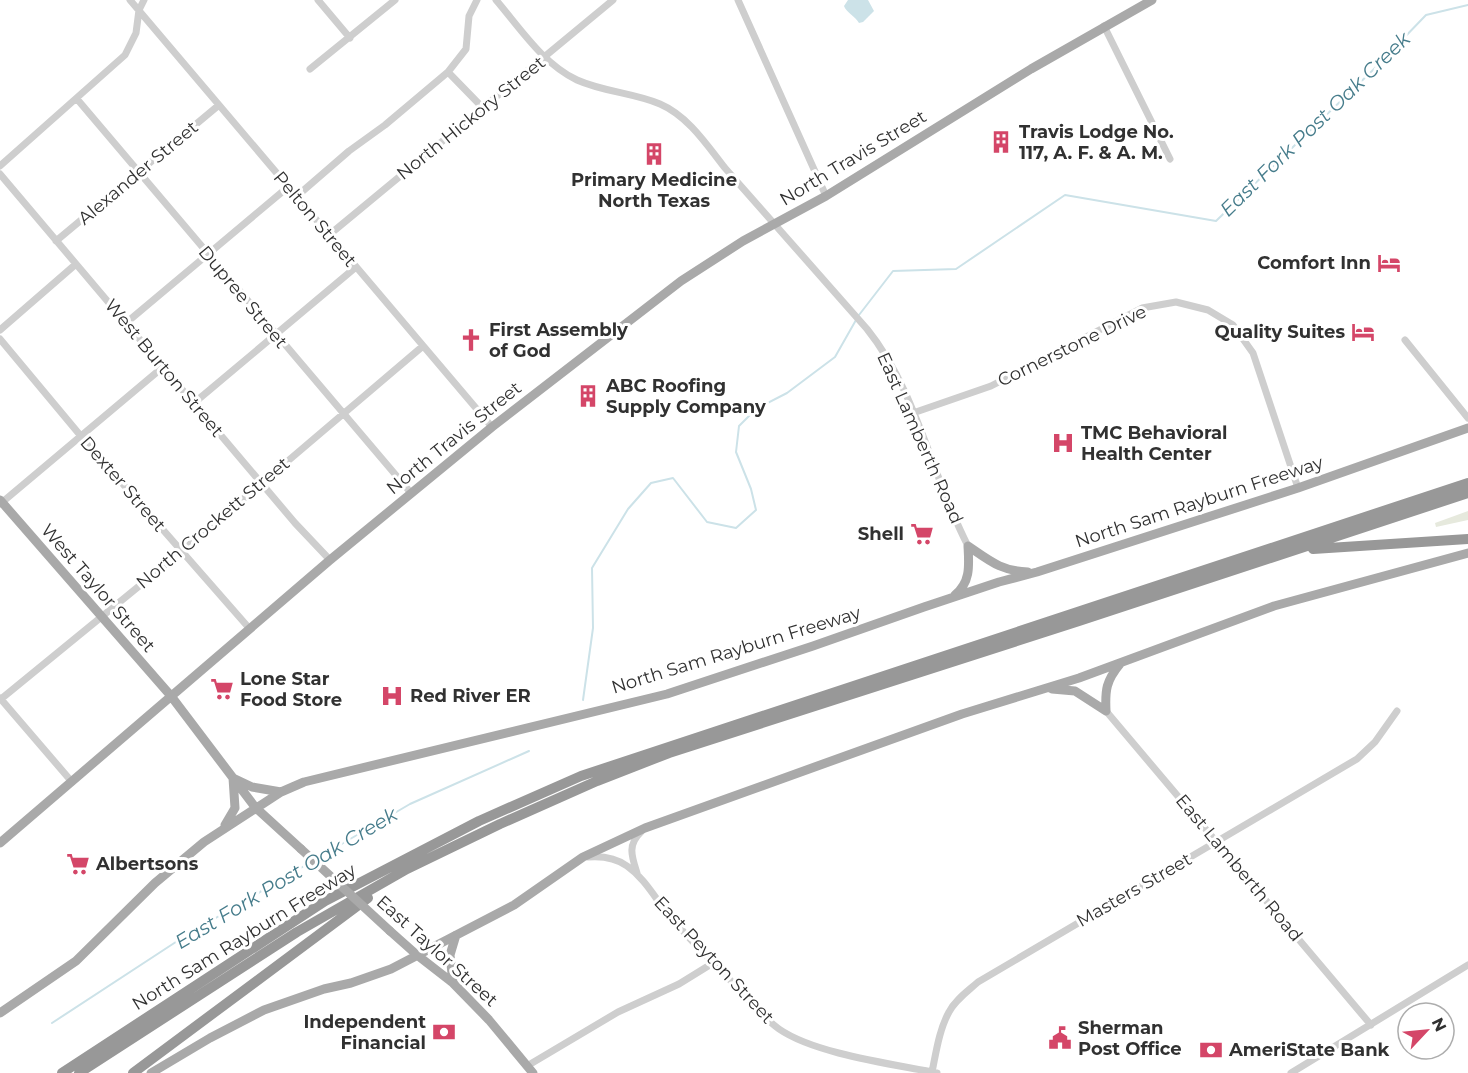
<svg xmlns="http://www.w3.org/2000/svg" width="1468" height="1073" font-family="Montserrat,sans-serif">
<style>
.green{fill:#e6e9dd}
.water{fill:#cce2e8}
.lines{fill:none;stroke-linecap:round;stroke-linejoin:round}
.stream{stroke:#cce2e8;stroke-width:2}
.minor{stroke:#cecece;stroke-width:7}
.major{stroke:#a9a9a9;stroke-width:9}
.highway{stroke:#989898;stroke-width:10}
.major-bridge{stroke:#a9a9a9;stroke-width:9}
.labels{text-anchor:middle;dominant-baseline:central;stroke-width:6;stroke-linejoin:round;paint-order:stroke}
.street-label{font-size:18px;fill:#313131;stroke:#fff}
.poi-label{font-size:18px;font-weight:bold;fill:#313131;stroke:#fff;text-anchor:start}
.water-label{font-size:20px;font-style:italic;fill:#467c8b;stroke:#fff}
</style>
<rect width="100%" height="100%" fill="#fff"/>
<!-- green -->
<path class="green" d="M1468 511V520L1436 527 1435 523Z"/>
<!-- water -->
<path class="water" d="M848 0H868L874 11 863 22 859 23C855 16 846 12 844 6Z"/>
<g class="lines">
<!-- stream -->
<path class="stream" d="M859 315 893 271 956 269 1065 195 1216 221 1373 70 1426 15 1468 5
M583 700 593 628 592 568 628 509 651 483 673 478 707 522 736 528 756 510 751 489 736 452 739 426 756 409 787 393 835 357 856 320
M316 859 410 804 529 751
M52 1023 185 936 311 862"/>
<!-- minor -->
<path class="minor" d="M130 0 492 427
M318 0 350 38
M496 0C520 28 543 64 577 80 604 92 634 93 660 104 688 116 707 145 725 168L867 329C917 391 931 475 968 546
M738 0 826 196
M1104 26 1170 159
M310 69 395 0
M448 72 483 108
M77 99 411 493
M0 166 125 55 136 33 139 10 144 0
M0 174 295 523 330 560
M297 196 349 151 385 125 448 72 466 49 469 16 477 0
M329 235 613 0
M56 241 219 105
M126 323 288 187
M0 330 76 264
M0 339 80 435 249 628
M1405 340 1468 418
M194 403 356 267
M913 413 991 386 1142 308 1176 302 1208 310 1233 325 1253 353 1298 488
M0 504 163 367
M0 698 72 782
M1 699 182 551 423 346
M1106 711 1371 1025
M588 857C601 856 616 858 627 866 647 880 658 904 674 921 693 943 714 964 734 984 748 999 762 1017 779 1029 815 1054 893 1064 937 1073
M637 873C632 857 627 845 641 832
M527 1066 618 1012 679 984 713 963
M932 1072C936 1053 939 1030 949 1012 955 1000 968 991 978 982L1357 759 1375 742 1397 711
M1291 1073 1468 965"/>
<!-- major -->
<path class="major" d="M0 500 171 696 255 807 301 849
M968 546C990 561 1001 571 1028 572
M955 595C971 582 969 565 968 546
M1052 689 1075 691 1106 711
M1106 711C1105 690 1106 681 1120 664
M225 825 235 808 233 778 252 787 281 792
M0 843 330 560 492 427 681 281 743 241 826 196 1031 69 1152 0
M390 931 417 955 453 983 489 1020 533 1073
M453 983 450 955 456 935
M0 1013 76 961 155 883 204 842 281 792 304 782 667 694 813 646 924 607 999 582 1037 572 1298 488 1468 428
M151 1073 210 1038 264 1010 324 989 351 983 391 969 514 905 583 857 645 828 962 714 1079 678 1274 606 1468 553"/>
<!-- highway -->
<path class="highway" d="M1313 549 1468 539
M62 1073 325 901 479 821 581 776 1468 483
M79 1073 297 932 407 869 500 824 597 781 669 753 1079 621 1468 493
M133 1073 368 898"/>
<!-- major-bridge -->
<path class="major-bridge" d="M301 849 390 931"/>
</g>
<!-- icons -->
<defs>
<g id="building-bare" transform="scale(1.8)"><path d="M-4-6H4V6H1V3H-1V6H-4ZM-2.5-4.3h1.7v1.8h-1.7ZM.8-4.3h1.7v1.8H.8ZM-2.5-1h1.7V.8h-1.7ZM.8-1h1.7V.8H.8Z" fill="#d44668" stroke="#fff" stroke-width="2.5" paint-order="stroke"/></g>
<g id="hotel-bare" transform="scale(1.8)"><path d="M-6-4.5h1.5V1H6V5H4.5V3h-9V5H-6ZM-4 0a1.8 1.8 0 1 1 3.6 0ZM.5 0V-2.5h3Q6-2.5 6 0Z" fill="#d44668" stroke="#fff" stroke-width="2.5" paint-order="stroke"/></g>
<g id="church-bare" transform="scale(1.8)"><path d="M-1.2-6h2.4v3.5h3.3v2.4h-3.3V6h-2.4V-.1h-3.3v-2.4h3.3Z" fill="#d44668" stroke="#fff" stroke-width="2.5" paint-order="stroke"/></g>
<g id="hospital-bare" transform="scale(1.8)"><path d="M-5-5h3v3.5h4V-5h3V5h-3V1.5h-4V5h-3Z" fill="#d44668" stroke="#fff" stroke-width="2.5" paint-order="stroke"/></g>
<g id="supermarket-bare" transform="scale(1.8)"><path d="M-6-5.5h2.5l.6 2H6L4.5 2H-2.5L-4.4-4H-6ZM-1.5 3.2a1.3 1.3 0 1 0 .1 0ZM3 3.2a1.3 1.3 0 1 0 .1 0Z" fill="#d44668" stroke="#fff" stroke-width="2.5" paint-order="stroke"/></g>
<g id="bank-bare" transform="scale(1.8)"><path d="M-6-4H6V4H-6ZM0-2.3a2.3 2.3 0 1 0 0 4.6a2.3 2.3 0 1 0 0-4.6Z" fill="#d44668" stroke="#fff" stroke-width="2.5" paint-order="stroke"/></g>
<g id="civic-bare" transform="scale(1.8)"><path d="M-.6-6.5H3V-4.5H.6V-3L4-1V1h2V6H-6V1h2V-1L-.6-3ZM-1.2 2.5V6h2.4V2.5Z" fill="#d44668" stroke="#fff" stroke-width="2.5" paint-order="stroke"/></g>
</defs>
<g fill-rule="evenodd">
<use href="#building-bare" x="1001" y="142"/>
<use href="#building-bare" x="654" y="154"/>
<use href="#hotel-bare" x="1389" y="263"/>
<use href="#hotel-bare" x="1363" y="332"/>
<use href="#church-bare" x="471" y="340"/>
<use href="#building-bare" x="588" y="396"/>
<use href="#hospital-bare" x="1063" y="443"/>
<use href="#supermarket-bare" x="922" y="534"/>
<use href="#supermarket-bare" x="222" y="689"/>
<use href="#hospital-bare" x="392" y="696"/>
<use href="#supermarket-bare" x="78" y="864"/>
<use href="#bank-bare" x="444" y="1032"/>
<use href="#civic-bare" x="1060" y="1038"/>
<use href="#bank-bare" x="1211" y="1050"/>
</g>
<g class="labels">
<!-- street labels -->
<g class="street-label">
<text transform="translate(471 118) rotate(-39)">North Hickory Street</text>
<text transform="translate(853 158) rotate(-31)">North Travis Street</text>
<text transform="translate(138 173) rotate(-40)">Alexander Street</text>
<text transform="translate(315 219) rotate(50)">Pelton Street</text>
<text transform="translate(243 297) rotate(50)">Dupree Street</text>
<text transform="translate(1072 346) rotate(-26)">Cornerstone Drive</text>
<text transform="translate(164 368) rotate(50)">West Burton Street</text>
<text transform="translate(454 438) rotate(-39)">North Travis Street</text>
<text transform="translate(920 438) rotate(66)">East Lamberth Road</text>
<text transform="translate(123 484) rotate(49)">Dexter Street</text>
<text transform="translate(1199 502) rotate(-18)">North Sam Rayburn Freeway</text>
<text transform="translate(213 523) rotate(-40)">North Crockett Street</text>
<text transform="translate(98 588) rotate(49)">West Taylor Street</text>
<text transform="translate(736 650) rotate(-17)">North Sam Rayburn Freeway</text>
<text transform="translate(1239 868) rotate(50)">East Lamberth Road</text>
<text transform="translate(1134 890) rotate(-30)">Masters Street</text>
<text transform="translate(244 937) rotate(-32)">North Sam Rayburn Freeway</text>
<text transform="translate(437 951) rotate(42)">East Taylor Street</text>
<text transform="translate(714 960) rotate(47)">East Peyton Street</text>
</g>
<!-- poi labels -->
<g class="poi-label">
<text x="1019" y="132">Travis Lodge No.<tspan x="1019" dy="21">117, A. F. &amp; A. M.</tspan></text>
<text x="654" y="180" text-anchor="middle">Primary Medicine<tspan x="654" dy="21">North Texas</tspan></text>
<text x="1371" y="263" text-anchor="end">Comfort Inn</text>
<text x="489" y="330">First Assembly<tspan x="489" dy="21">of God</tspan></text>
<text x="1345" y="332" text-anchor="end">Quality Suites</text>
<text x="606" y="386">ABC Roofing<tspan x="606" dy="21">Supply Company</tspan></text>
<text x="1081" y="433">TMC Behavioral<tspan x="1081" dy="21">Health Center</tspan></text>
<text x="904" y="534" text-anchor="end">Shell</text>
<text x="240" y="679">Lone Star<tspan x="240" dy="21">Food Store</tspan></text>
<text x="410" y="696">Red River ER</text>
<text x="96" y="864">Albertsons</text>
<text x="426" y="1022" text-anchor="end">Independent<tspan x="426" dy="21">Financial</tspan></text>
<text x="1078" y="1028">Sherman<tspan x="1078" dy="21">Post Office</tspan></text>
<text x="1229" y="1050">AmeriState Bank</text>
</g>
<!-- water labels -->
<g class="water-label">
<text transform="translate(1315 124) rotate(-44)">East Fork Post Oak Creek</text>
<text transform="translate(286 878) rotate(-31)">East Fork Post Oak Creek</text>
</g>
</g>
<!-- north arrow -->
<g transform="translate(1426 1031) rotate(64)"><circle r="28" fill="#ffffff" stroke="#adadad" stroke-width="1.5"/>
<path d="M0-4.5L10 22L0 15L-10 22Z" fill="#d44668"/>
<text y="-9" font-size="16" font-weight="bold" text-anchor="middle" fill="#313131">N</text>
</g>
</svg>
